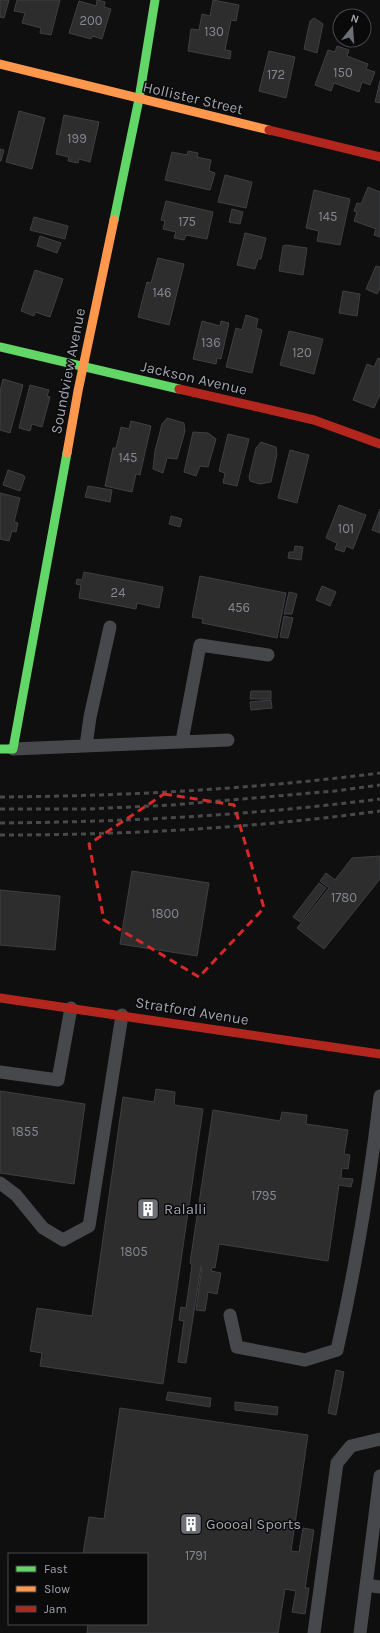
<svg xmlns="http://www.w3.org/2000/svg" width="380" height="1633" font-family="Karla,sans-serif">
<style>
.building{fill:#2d2d2e;stroke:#3f4043}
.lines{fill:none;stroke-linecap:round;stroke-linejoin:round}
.lane{stroke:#47484b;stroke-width:13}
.fast{stroke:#63d668;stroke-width:9}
.slow{stroke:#ff974d;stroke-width:9}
.jam{stroke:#b3261e;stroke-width:9}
.rail{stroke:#49494c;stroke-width:3;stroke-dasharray:5 4;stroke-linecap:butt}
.marked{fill:none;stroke:#d62828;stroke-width:3;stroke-dasharray:8 5;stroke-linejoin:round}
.labels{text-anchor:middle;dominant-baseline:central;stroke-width:3;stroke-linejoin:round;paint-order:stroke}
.number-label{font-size:13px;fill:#84868f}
.street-label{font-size:15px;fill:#a1a4af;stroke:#0a0a0b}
.poi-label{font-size:15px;fill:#a1a4af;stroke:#0a0a0b;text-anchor:start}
</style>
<rect width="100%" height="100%" fill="#0f0f10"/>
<!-- building -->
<path class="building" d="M0 0H9L4 18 0 17Z
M17 0H60L51 35 40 33 41 28 22 23 25 13 14 11Z
M97 0 105 2 104 7 111 9 102 39 92 36 91 39 69 33 79 1 96 6Z
M213 0 239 5 236 21 231 20 225 50 231 51 230 59 188 51 191 29 199 30 202 14 210 16Z
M314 18 323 24 317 53 304 49 310 21Z
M337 46 349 50 347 56 368 64 366 69 375 72 370 85 362 82 359 92 334 83 331 91 315 85 328 50 335 52Z
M269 51 295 57 286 98 259 91Z
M380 81V103L375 102Z
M19 111 45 118 32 169 6 162Z
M64 115 99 122 90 162 79 159 78 163 68 161 69 157 56 154Z
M0 149 4 150 1 161H0Z
M188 151 198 153 197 157 211 160 209 171 215 173 210 190 165 180 172 152 187 155Z
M225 175 252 182 246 208 218 202Z
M368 187 380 192V237L374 235 376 229 354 221 357 212 354 211 357 203 361 204Z
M314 190 350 199 340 245 317 241 319 231 306 228Z
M166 201 213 212 207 239 186 235 184 240 174 238 176 232 163 229 165 221 161 220Z
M232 209 243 212 240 224 229 222Z
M34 217 68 226 65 239 30 230Z
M245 233 266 238 261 259H258L255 269 237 265Z
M40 236 61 243 57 253 37 246Z
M286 245 307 248 303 275 279 271 283 246Z
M158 258 184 264 169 325 138 317 147 282 151 283Z
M376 266 380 267V288L377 294 366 289Z
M35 270 63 279 50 317 35 312 34 316 21 311Z
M343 291 360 294 357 316 339 313Z
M246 315 258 319 256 328 262 330 252 373 226 367 236 328 242 330Z
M202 321 220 326 221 321 229 323 221 359 217 358 216 364 193 359Z
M289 331 323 339 314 374 280 365Z
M378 358 380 359V394L374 408 353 400 367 364 374 367Z
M3 379 23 385 10 433 0 430V391Z
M30 385 49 390 47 396 50 397 42 427 32 424 30 431 19 428Z
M167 418 184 423 185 431 177 459 167 458 163 473 153 469 155 451 162 424Z
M131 421 151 426 140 475 136 474 132 492 105 486 113 448H116L121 427 129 429Z
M193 432 208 433 216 439 208 467 200 466 196 476 184 472Z
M228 434 249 439 237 486 223 483 225 473 219 471Z
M261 442 276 447 277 454 271 482 260 484 250 481 249 477 256 448Z
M290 450 309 455 297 503 278 498Z
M8 470 23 475 25 477 20 491 3 485Z
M88 486 112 490 110 502 85 497Z
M0 493 20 498 14 522 18 523 16 532 12 531 9 541 0 539Z
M339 505 366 515 353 549 346 546 344 552 335 549 337 543 326 538Z
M380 509V533L372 530Z
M171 516 182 519 180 527 169 524Z
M295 546 303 547 301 560 288 558 289 552H294Z
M84 572 163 587 159 608 137 603 136 609 79 598 81 585 76 584 77 579 82 580Z
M200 576 286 593 277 638 202 623 203 619 192 617Z
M322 586 336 592 330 606 316 600Z
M289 592 297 594 292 614H284Z
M284 616 293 618 288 638 280 637Z
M251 691H271V699H250Z
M271 700 272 708 251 710 250 702Z
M380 856V879L324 949 297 928 329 888 320 881 326 873 335 880 352 858Z
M132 871 209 883 197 956 120 944Z
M319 883 326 888 300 922 293 917Z
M0 890 60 896 55 950 0 945Z
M156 1089 175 1092 174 1105 203 1109 163 1384 40 1366 42 1353 30 1351 37 1308 92 1316 123 1097 154 1102Z
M0 1091 85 1104 74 1184 0 1173Z
M213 1110 280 1121 282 1112 307 1115 306 1124 348 1130 344 1154 350 1155 348 1169 342 1168 341 1178 353 1179 351 1187 339 1185 328 1261 219 1244 215 1268 212 1267 211 1271 221 1273 217 1294 208 1292 205 1311 196 1310 202 1267 201 1266 186 1363 178 1362 184 1321 179 1320 181 1307 186 1308 192 1265 190 1263Z
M336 1370 344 1372 336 1415 328 1413Z
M168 1392 211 1398 210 1407 166 1400Z
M235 1402 278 1407 277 1415 235 1410Z
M120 1408 308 1435 291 1551 299 1552 303 1528 314 1530 305 1588H309L305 1614 292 1612 296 1591 285 1589 278 1633H87L88 1624H147V1554H83L89 1517 104 1519Z"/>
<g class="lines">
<!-- lane -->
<path class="lane" d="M182 741 200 645 268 655
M86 746 90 717 110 627
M13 749 228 740
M0 1072 58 1080 71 1008
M0 1183 16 1195 43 1228 63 1240 89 1226 122 1015
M230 1315 237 1347 305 1360 337 1350C356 1266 370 1181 380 1096
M366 1585 380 1587
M314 1633 337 1463 351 1446 380 1439
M360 1633 380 1476"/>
<!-- fast -->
<path class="fast" d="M114 220 139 99 155 0
M0 347 179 389
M0 749H13L67 453"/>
<!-- slow -->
<path class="slow" d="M0 64 269 130
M67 453 78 391 114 220"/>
<!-- jam -->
<path class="jam" d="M269 130 380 157
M179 389 314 420 380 444
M0 998 380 1054"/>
<!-- rail -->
<path class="rail" d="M0 797C127 796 254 789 380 773
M0 809H88L172 805 335 791 380 785
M0 823C127 822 254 815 380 799
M0 835C127 835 254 828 380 811"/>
</g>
<!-- marked area -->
<path class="marked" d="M164 794 234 805 264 908 199 977 104 920 89 844Z"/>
<!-- icons -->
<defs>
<g id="building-square" transform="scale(1.15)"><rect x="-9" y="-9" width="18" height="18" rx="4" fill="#6e7077" stroke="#0a0a0b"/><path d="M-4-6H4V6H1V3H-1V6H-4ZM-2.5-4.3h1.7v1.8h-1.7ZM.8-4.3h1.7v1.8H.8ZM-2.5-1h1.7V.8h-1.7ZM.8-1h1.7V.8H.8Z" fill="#fff"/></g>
</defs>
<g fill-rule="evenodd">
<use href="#building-square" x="148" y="1209"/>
<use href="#building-square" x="191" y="1524"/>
</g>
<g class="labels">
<!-- number labels -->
<g class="number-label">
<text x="91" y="20">200</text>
<text x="214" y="31">130</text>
<text x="343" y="72">150</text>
<text x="276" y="74">172</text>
<text x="77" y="138">199</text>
<text x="328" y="216">145</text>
<text x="187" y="221">175</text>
<text x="162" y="292">146</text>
<text x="211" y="342">136</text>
<text x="302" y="352">120</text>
<text x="128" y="457">145</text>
<text x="346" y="528">101</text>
<text x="118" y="592">24</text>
<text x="239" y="607">456</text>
<text x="344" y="897">1780</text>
<text x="165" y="913">1800</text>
<text x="25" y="1131">1855</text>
<text x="264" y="1195">1795</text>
<text x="134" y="1251">1805</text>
<text x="196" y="1555">1791</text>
</g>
<!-- street labels -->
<g class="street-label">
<text transform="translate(193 98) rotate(13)">Hollister Street</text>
<text transform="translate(68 371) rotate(-79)">Soundview Avenue</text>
<text transform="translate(194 378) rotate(13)">Jackson Avenue</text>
<text transform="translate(192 1011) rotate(9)">Stratford Avenue</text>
</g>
<!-- poi labels -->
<g class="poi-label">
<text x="164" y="1209">Ralalli</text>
<text x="206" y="1524">Goooal Sports</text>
</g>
</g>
<!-- legend -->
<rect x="8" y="1553" width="140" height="72" fill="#0a0a0b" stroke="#46484d"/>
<rect x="16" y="1566" width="20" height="6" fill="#63d668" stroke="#46484d"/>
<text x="44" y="1573" font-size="12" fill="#a1a4af">Fast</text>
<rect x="16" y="1586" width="20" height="6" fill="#ff974d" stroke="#46484d"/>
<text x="44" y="1593" font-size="12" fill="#a1a4af">Slow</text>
<rect x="16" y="1606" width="20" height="6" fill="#b3261e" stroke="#46484d"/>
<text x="44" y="1613" font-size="12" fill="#a1a4af">Jam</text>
<!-- north arrow -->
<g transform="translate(352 28) rotate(17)"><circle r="19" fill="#0a0a0b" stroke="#46484d"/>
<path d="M0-3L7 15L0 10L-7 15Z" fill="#6e7077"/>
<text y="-6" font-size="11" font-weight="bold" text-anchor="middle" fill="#a1a4af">N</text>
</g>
</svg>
